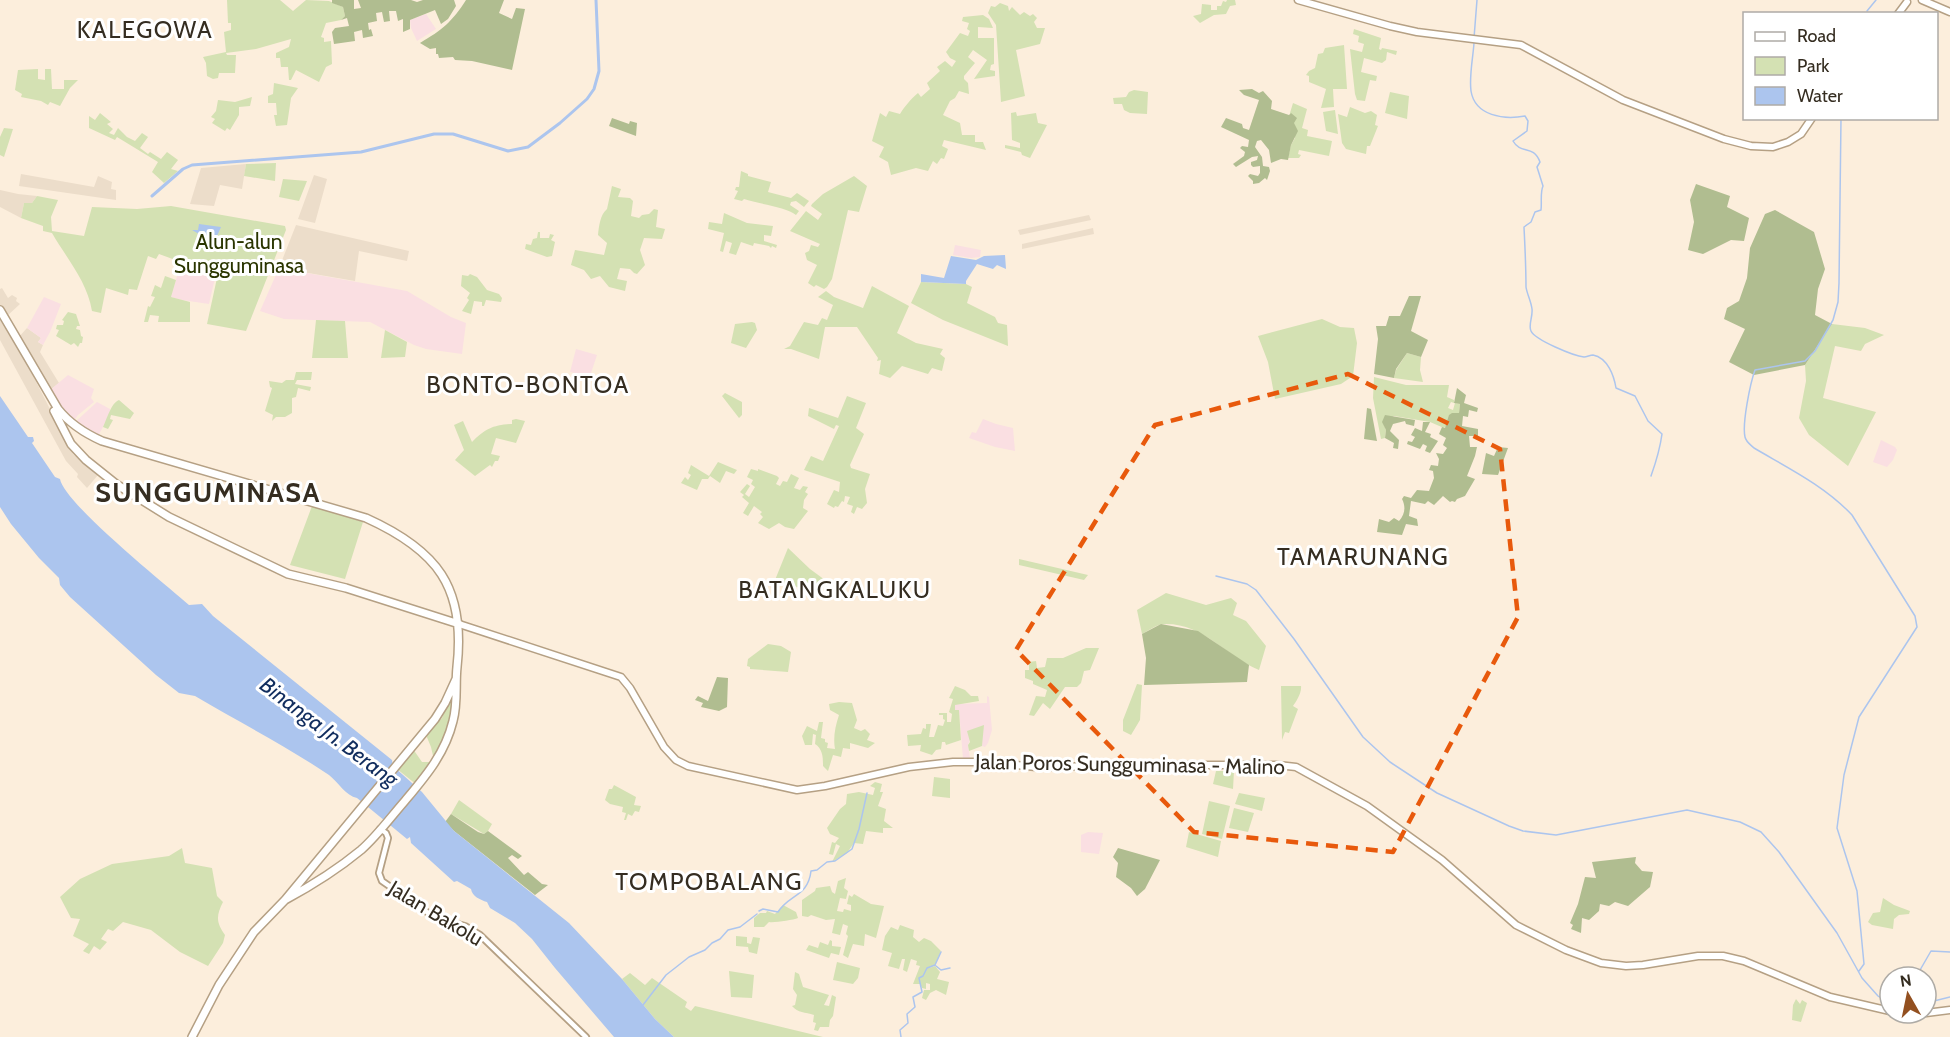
<svg xmlns="http://www.w3.org/2000/svg" width="1950" height="1037" font-family="Cabin,sans-serif">
<style>
.commercial{fill:#ecddca}
.education{fill:#fadfe2}
.green{fill:#d4e1b3}
.forest{fill:#b0bd90}
.water{fill:#acc5ee}
.lines{fill:none;stroke-linecap:round;stroke-linejoin:round}
.stream{stroke:#acc5ee;stroke-width:1.5}
.canal{stroke:#acc5ee;stroke-width:3}
.secondary-casing{stroke:#b5a084;stroke-width:8}
.primary-casing{stroke:#b5a084;stroke-width:9}
.trunk-casing{stroke:#b5a084;stroke-width:10}
.secondary{stroke:#fff;stroke-width:4.5}
.primary{stroke:#fff;stroke-width:6}
.trunk{stroke:#fff;stroke-width:7}
.marked{fill:none;stroke:#e8590c;stroke-width:4.5;stroke-dasharray:12 8;stroke-linejoin:round}
.labels{text-anchor:middle;dominant-baseline:central;stroke-width:6;stroke-linejoin:round;paint-order:stroke}
.park-label{font-size:21px;fill:#2a3500;stroke:#fff}
.street-label{font-size:21px;fill:#352d21;stroke:#fff}
.water-label{font-size:22px;font-style:italic;fill:#112d5e;stroke:#fff}
.quarter-label{font-size:24px;letter-spacing:1.5px;fill:#352d21;stroke:#fff}
.district-label{font-size:27px;font-weight:bold;letter-spacing:1.5px;fill:#352d21;stroke:#fff}
</style>
<rect width="100%" height="100%" fill="#fceedc"/>
<!-- commercial -->
<path class="commercial" d="M246 164 242 189 220 185 214 206 190 204 201 168Z
M21 174 94 187 98 176 112 182 111 189 116 190V200L19 186Z
M314 175 327 179 315 223 298 219Z
M0 190 18 194 37 196 32 203H24L21 218 0 207Z
M1089 215 1091 220 1020 235 1018 230Z
M296 225 409 251 407 261 359 251 355 281 279 268Z
M1093 228 1094 234 1022 249V244Z
M2 288 8 298 12 295 17 298 16 301 20 304 6 317 0 306V289Z
M0 320 28 366 73 454 98 475 87 488 77 477 78 474 66 461 0 340Z
M27 328 41 338 38 342 43 345 40 352 59 383 49 391 18 338Z"/>
<!-- education -->
<path class="education" d="M426 14 436 29 417 41 411 28 410 20Z
M955 245 981 250 980 257 971 258 953 255Z
M187 262 215 278 209 304 182 300 171 297 180 266 184 267V263Z
M279 268 407 291 451 317 466 323 462 354 426 349 414 345 370 322 284 319 260 311Z
M44 297 61 304 50 332 43 345 38 342 41 338 27 328Z
M576 349 597 355 590 376 570 372Z
M68 375 94 389 91 398 94 402 78 415 72 423 49 391Z
M97 402 110 409V414L98 436 74 423Z
M983 419 996 424 1013 428 1015 451 995 447 969 438 972 432 976 433Z
M1881 440 1895 447 1897 450 1893 460 1887 467 1873 462Z
M987 696 989 697 992 730 988 743 985 747 982 746 983 726 974 729 968 745 970 758 963 759 959 710H955V704L987 703Z
M1088 832 1103 833 1099 854 1081 852V835Z"/>
<!-- green -->
<path class="green" d="M227 0H280L293 11 306 0 329 1 343 7 345 16 341 20 326 23 321 37 324 38V42L331 41 332 64 326 67 319 82 296 70 291 80H289L288 67H281L280 58H276V53L289 47 291 39 256 49 226 53 227 55H236L235 73H219L218 78 213 79 207 76 206 63 203 57 226 52 224 32 231 30V23H228Z
M1227 0H1235L1236 5 1230 6 1226 14 1214 15 1200 23 1193 16 1201 14 1202 4 1211 5V10H1217V6H1221L1223 1 1226 2Z
M1000 3 1008 6 1009 11 1012 7 1020 15 1024 12 1030 16 1033 14 1037 18 1034 22 1037 28H1045L1040 44 1016 50 1025 96 1001 102 996 25 988 13 991 6 995 7Z
M983 15 989 19 993 28 978 27V38H994V64L991 65 990 70 995 71V76L974 79 987 60 973 50 968 57 975 63 964 76V79L968 83 969 94 959 91 955 98 950 101 943 115 960 123 962 135H975V142H983L986 150 944 140 942 146 948 149 944 159 941 158 937 164 933 161 928 171 916 168 891 175 888 162 879 157 884 147 872 141 880 113 886 117 889 111 900 114C905 106 910 100 918 93L921 97 930 89 927 83 940 71 937 67 945 61 952 67 956 61 950 58 946 52 960 33 968 36 970 31 967 29 969 23 962 21 963 17Z
M1354 29 1381 38 1379 49 1381 50 1382 48 1397 51 1396 55 1387 52 1386 60 1382 63 1364 58 1361 72 1377 76 1376 81 1370 80 1365 101 1357 100 1355 94 1350 49 1362 52 1364 44 1358 42 1359 36 1353 34Z
M1344 45 1347 89H1333L1334 107 1321 108 1326 89 1309 82V76L1306 75 1309 71 1315 68 1318 54 1323 53 1325 48Z
M38 69V79L45 80V69H51L52 89H64V80H78L70 88 60 106 50 102 48 105 41 101 21 97 22 94 15 90 18 70Z
M274 83 298 88 291 98 287 125 276 126 274 115H277L276 103H268V96L273 94Z
M1134 90 1148 92 1147 114 1130 113 1124 110 1122 104H1114L1113 98 1126 97 1129 92Z
M1390 92 1409 96 1407 119 1385 113Z
M252 97 250 106 239 107V115L230 130 227 128 225 131 212 123 215 119 211 117 216 111 218 100 235 102Z
M1293 103 1307 109 1302 128 1308 130 1307 136 1332 141 1329 156 1299 150 1298 154 1301 155 1299 158H1288L1291 145 1295 138 1294 123 1290 113Z
M1350 107 1365 113 1371 111 1377 115 1375 125 1378 126 1370 146H1367L1366 154 1346 149 1342 143 1338 114 1347 117Z
M1335 110 1338 134 1326 131 1323 112Z
M1016 112 1017 116 1036 113 1038 123 1047 125 1030 158 1022 155 1021 152 1005 148V145L1020 148V143L1012 140 1011 113Z
M100 113 111 122 107 124 113 129 109 133 114 135 118 128 127 137 135 141 142 133 148 137 140 148 148 154 150 152 161 159 167 152 178 160 171 169 178 171 164 183 152 172 158 162 117 137 115 140 89 128V116L95 120Z
M4 128 13 129 4 157 0 155V137Z
M276 163 275 181 244 176 246 164Z
M741 171 748 174V176L771 182 768 192 791 198 797 193 809 201 804 207 796 201 791 202 790 205 799 211 796 215C787 207 758 204 744 199L742 201 734 199 738 191 735 190 736 187H739Z
M854 176 867 186 859 212 848 210 832 279 827 287 824 289 816 285 814 287 808 283 817 265 807 260 805 253 809 251 811 245 818 247 820 244 790 231 806 211 818 220 822 214 811 206 812 204 823 194Z
M283 179 307 181 299 201 279 197Z
M612 186 621 189 618 197 630 198 633 201 631 216 639 218 642 215 649 214 654 209 658 210 656 227 665 229 662 239 644 238 640 250 645 265 637 274 634 273 630 269 620 268 617 279 627 281 625 291 609 287 600 276 591 279 584 270 571 265 575 250 604 255 607 243 598 235C599 226 600 215 607 209Z
M37 196 58 200 51 217 52 231 84 236 92 207 137 209 171 206 285 226 286 230 246 331 207 324 217 278 207 274 192 263 178 261 159 254 156 259 148 256 137 290 129 289 128 295 106 288 101 313 92 311C87 281 67 259 52 233L43 231V226L21 218 24 203H32Z
M724 213 747 223 773 226 771 236 764 235V241L777 245 776 248 772 246 771 248 769 246 754 243 753 246 741 242 736 255 729 253 732 243 726 241 723 252 720 251 724 233 708 229 709 222 722 224Z
M538 232H540V238H549L550 234 554 235 551 240 555 242 552 256 547 257 525 249 526 244 531 245 533 239 537 238Z
M470 274 477 277 487 290 499 294 502 298 501 302 486 300 484 306H482V302L474 301 471 314 462 311 469 300 467 298 470 293 461 286 462 275 468 276Z
M165 276 176 280 171 297 190 302V322H158L159 316 150 315 148 322H144L148 306 150 307 155 297 151 296 155 285 161 288Z
M921 282 966 284 972 287 967 303 995 317 998 323 1007 325 1008 346 943 320 911 303Z
M872 286 909 306 897 333 916 343 943 349 940 354 945 358 942 371 932 368 928 374 902 366 890 378 879 374 881 360 877 361 878 358 857 327H825L819 359 791 349H784L790 346 804 322 818 325 822 318 827 320 833 305 818 297 826 291 834 297 863 308Z
M68 312 76 314 80 326H77L76 329 80 330 81 336 83 337 82 343H80L78 347 74 343 71 345 56 336 59 330 56 329 57 325H63L64 321 62 320Z
M1322 319 1340 327 1354 328 1357 343 1353 376 1341 384 1275 399 1268 362 1258 336Z
M316 320 345 321 348 358H312Z
M752 322 755 323 757 330 746 348 731 343 735 324Z
M1832 324 1865 328 1884 335 1865 344 1861 351 1835 346 1823 398 1876 412 1848 466 1809 435 1799 418 1806 381 1805 365Z
M385 330 407 342 405 357 381 358Z
M1407 353 1421 357 1420 370 1423 382 1394 378 1396 370Z
M296 372H312L311 380H297L295 384 311 387 310 391 298 388 296 397 292 398V413L285 417H276L272 421 273 415 265 411 272 388 270 387 269 381 282 383 286 380H294Z
M1374 377 1406 385H1449L1447 397 1454 400V403L1451 402 1448 408 1453 410 1455 403 1460 404 1459 414 1444 428 1430 422 1394 416 1383 422 1386 430 1385 438 1381 439 1373 398Z
M725 393 742 402V415L739 418 722 396Z
M847 396 866 403 856 428 864 434 850 465 851 468 870 474 865 489 867 503 862 509 857 507 854 514 851 512 853 506 847 504 850 497 845 496 844 502 842 501 838 507 835 506 834 508 827 504 834 490 839 492 840 482 804 470 811 456 823 461 839 426 836 425 834 429 808 416 809 408 838 418Z
M119 400 134 413 130 419 111 415 110 419 113 420 108 429 103 427C107 419 111 403 119 400Z
M516 419 525 421 516 443 496 438 491 454 500 456 498 461H495L492 467 490 465 475 476 455 460 464 450 454 425 463 421 472 442C485 429 493 425 512 424V420Z
M718 462 737 470 734 474 726 471 720 483 710 476 708 479H702L697 490 681 483 685 477 688 480 691 475 688 473 691 465 709 476Z
M751 469 758 471V469L777 476 779 478 776 484 780 486 783 481 787 482 791 474 799 478 794 488 800 490 803 486 808 487 805 492 808 494 804 500 803 508 808 511 794 529 785 527 779 523 769 529 758 523 763 517 760 514 762 512 754 506 748 516 743 513 749 503 742 497 744 495 740 492 747 484 750 486 745 494 749 497 755 487 751 484 753 480 747 477Z
M312 506 363 522 345 579 290 565Z
M788 548 810 569 825 580 816 593 775 580Z
M1019 559 1088 575 1084 580 1019 565Z
M1166 593 1206 605 1231 598 1237 603 1233 615 1246 621 1266 646 1259 670C1226 656 1202 622 1163 624 1156 625 1148 631 1142 634L1137 610Z
M768 644 781 646 791 652 788 672 750 669V667L747 666 748 659Z
M1086 648H1099L1090 670 1084 671 1081 683 1077 687H1065L1050 709 1043 703 1034 716 1029 715 1036 696 1045 697 1047 690 1033 684V681L1025 678V670H1029V662L1036 661 1037 668 1045 667 1047 658H1063Z
M1137 684 1142 685 1140 720 1131 735 1123 731V720Z
M955 686 965 690 971 696H978L979 701 955 705V710H959L961 740 946 745 945 742H942L941 749 936 750 932 755 920 751 921 745 908 746 907 735 921 734 923 728 926 729V724H931L929 737H934L938 725 943 726 945 720 943 719V715H939V713H947V722H951L952 714 949 712 953 699 949 698Z
M1281 686H1301C1302 693 1296 702 1293 706L1298 709 1289 733 1285 732 1282 740Z
M453 692V721L434 760 431 747 426 735 442 718Z
M839 702 852 703 857 720 854 728 861 731 865 729 870 734 867 740 875 743 868 748 850 743V749L843 748 841 757 833 755 828 771 823 766C823 758 823 749 815 744L816 735 813 734 812 745H805L802 736 807 726 817 731 819 722H823L821 738 825 739V742L828 743 827 748 835 749C833 738 835 727 839 715L830 710 829 704Z
M984 725 982 746 969 751 968 745 970 742 967 731Z
M413 749 422 762H429L430 767 417 785 397 769Z
M1216 771H1234L1233 789 1213 784Z
M934 777 950 779V798L932 796Z
M875 782 882 784 880 792H883L878 806 886 809 884 821 893 828H883V833L866 831 863 844 854 843 847 853 832 862 840 846 836 844 833 855 829 854 832 842 835 843 839 838 830 834 827 828 840 809 846 804 847 794 859 792 873 795 875 788 870 786Z
M614 785 636 797 634 805 641 806 639 812 635 811 632 816 628 814 626 820H624L626 813 622 812 623 807 610 804 605 800 609 789H612Z
M1239 793 1265 798 1262 811 1235 804Z
M459 800 492 824 488 831 484 834 451 814Z
M1209 801 1230 806 1222 839 1202 834Z
M1234 808 1254 813 1248 832 1229 828Z
M1189 832 1221 841 1218 857 1186 847Z
M182 848 185 863 212 868 217 896 223 902C216 916 216 922 225 935L223 943 208 966 180 952 151 930 123 922 113 931 108 929 101 939 107 942 100 950 94 946 89 954 83 951 89 944 73 936 80 919 71 918 60 897 80 879 112 864 169 856Z
M846 878 844 888 848 891 846 899 840 898 837 911 843 912 844 909 851 911V905L847 904 849 895 852 897 854 894 871 904 884 906 876 938 865 934 864 946 853 944 848 958 843 955 848 936 846 934 848 926 843 924 840 935 832 933 835 919 826 920 811 915 808 917 802 916V900L815 891 816 888 830 886 832 892 835 894 838 881Z
M1883 898 1894 905 1910 911 1909 914 1899 915 1894 919 1893 929 1872 925 1868 922 1873 913 1880 912Z
M783 905 796 912 798 918C793 920 774 923 769 922L764 927H754V918L760 913H766L767 911 775 914Z
M900 925 914 930 913 937 919 942 924 938 931 941 941 951 935 965 929 968 935 966 940 972 937 979 949 982 946 995 936 990 930 993 926 1000 922 998 924 990H930V984L926 983V989L922 988 920 984H913L920 966 916 965 917 961 911 959 907 972 903 970 905 959H902L899 969 888 966 892 953 882 950 885 936 891 927 898 930Z
M736 936 747 937V943L751 944 753 937 760 938 757 954 749 952 748 947 736 946Z
M830 940 832 941V946L841 947 839 955 831 953 829 958 806 950 809 945 818 948 820 942 828 945Z
M837 962 860 968 858 978 853 984 833 980Z
M729 971 754 975 752 998 731 997Z
M795 972 799 974 803 987 829 995 824 1005 829 1006 832 995 836 997 833 1016 830 1020 829 1027H820L818 1031 814 1030 816 1023 813 1022 814 1015C805 1012 798 1013 792 1006L795 1005 797 995 793 989Z
M630 973 645 985 652 978 687 1002 685 1007 691 1011 695 1006 823 1037H674L655 1019 622 979Z
M1796 999 1800 1004 1802 1000 1807 1003 1801 1022 1792 1020 1793 1005Z"/>
<!-- forest -->
<path class="forest" d="M332 0H354V9L361 8 358 0H411L417 2 423 0H454L456 6 448 19 441 24 435 10 410 20V29L403 32V19L398 21 396 11H389L390 21 384 22 382 12 376 13 377 21 368 23 369 30 371 29 373 36 363 38 362 30 354 32 355 41 334 44 332 32 335 28 349 26 347 18 341 20 345 16 343 7 332 3Z
M466 0H504L499 13 512 19 516 8 525 9 512 70 472 61 455 60 453 57 439 58 438 54H436V48L430 49 420 43C442 30 452 22 466 0Z
M1252 89 1259 93 1263 91 1272 101 1271 109 1289 115 1291 113 1297 118 1294 123 1298 131 1291 145 1288 160 1281 159 1271 163 1269 150 1261 140 1257 141 1255 147 1262 157 1263 166 1269 167 1270 171 1267 180 1265 178 1259 183 1253 184V181L1248 176 1250 174 1258 176 1260 173V166L1253 167 1251 165V162L1257 160 1258 156 1252 157 1236 167 1233 164 1244 156 1245 152 1240 148 1242 146 1248 147 1249 140 1221 127 1226 118 1242 124 1243 128 1249 130 1259 100 1244 95 1239 90Z
M612 118 629 124 630 121 637 123 636 136 609 126Z
M1696 184 1730 196 1727 207 1749 218 1744 241 1731 240 1703 254 1688 250 1694 222 1690 200Z
M1775 210 1814 232 1825 269 1818 289 1815 315 1832 324 1805 365 1754 375 1729 362 1745 329 1724 319 1727 308 1739 301 1747 278 1750 248 1765 214Z
M1409 296H1421L1411 331 1428 340 1421 357 1407 353 1396 369 1394 378 1374 374 1378 339 1376 326H1386L1389 316H1400Z
M1457 388 1466 395 1464 403 1478 408 1477 412 1469 410 1468 417 1463 416 1462 426 1478 429V436H1469L1470 447H1477L1475 456 1467 476 1475 479 1465 496 1457 499 1455 502 1452 501 1450 502 1443 496 1434 505 1428 501 1425 504 1411 501 1409 516 1417 519 1418 526 1406 524 1402 535 1377 532 1379 519 1389 522 1394 518 1399 521C1405 514 1406 507 1402 499L1404 496 1411 498 1417 490 1429 491 1434 478 1433 471 1429 470 1431 465 1438 466 1439 459 1436 453 1443 454 1447 448 1443 445 1446 438 1439 434 1442 427 1445 428 1449 415 1452 413H1459L1460 404 1454 403Z
M1367 408 1371 409 1377 441 1364 439Z
M1385 415 1415 420 1414 426 1406 424 1405 421 1393 424 1390 431 1399 440 1398 449 1393 448 1394 443 1385 438 1386 430 1382 422Z
M1423 422H1430L1425 432 1431 434 1430 437 1438 441 1430 453 1425 451 1427 446 1423 444 1420 449 1407 444 1408 441 1412 442 1415 437 1411 435 1415 428 1422 431Z
M1498 447 1508 448 1498 475 1482 474 1486 453 1494 456Z
M1161 624 1198 631 1249 665 1247 682 1144 685 1146 658 1142 634Z
M717 677 728 678 727 707 719 711 701 707 703 703 695 700 698 696 708 701Z
M451 814 478 832 484 834 488 831 522 856 518 859 512 855 508 858 524 875 528 872 542 884 548 885 535 895 454 831 445 822Z
M1118 848 1160 860 1145 889 1137 896 1131 888 1116 877 1118 863 1113 857Z
M1636 857 1635 863 1642 871 1653 872 1650 887 1628 906 1615 902 1609 906 1600 904 1599 911 1589 920 1582 918 1581 933 1571 929 1573 925 1570 923 1578 904 1585 877 1596 878 1592 862Z"/>
<!-- water -->
<path class="water" d="M199 224 221 227 214 243 192 230H198Z
M1005 255 1006 269 997 265 993 269 977 264 966 281V284L921 282V274L944 278 951 256 976 260 984 256Z
M0 396 28 437H33L34 441 32 443 55 477 60 479C64 503 165 584 189 605L202 604 213 616 392 760 393 766 422 792 454 831 569 923 622 979 655 1019 674 1037H614L555 968 532 939 515 923 490 908 487 902C480 900 472 896 471 889L457 881 454 882 411 843 410 837 407 839 357 798C346 796 338 782 329 775 286 746 239 722 195 696L179 693 156 675 70 597 60 585 59 578 39 558 11 524 0 507Z"/>
<g class="lines">
<!-- stream -->
<path class="stream" d="M1867 11 1876 0
M1474 38 1477 0
M1474 43C1473 58 1469 76 1471 91 1475 116 1504 120 1525 116L1528 121 1527 131 1513 141C1521 155 1533 144 1540 162L1537 167 1543 186C1540 193 1542 202 1541 210L1535 212 1531 222 1524 227C1525 248 1526 266 1526 287 1527 294 1531 301 1532 309 1533 317 1528 325 1531 331 1535 340 1574 356 1584 357 1587 357 1590 355 1593 355 1608 358 1614 376 1616 388L1635 396 1648 421 1662 434C1660 449 1656 462 1651 476
M1841 118 1839 283 1838 302 1833 320 1815 351 1805 361 1755 370C1750 384 1742 424 1745 437 1746 442 1751 445 1754 448 1788 468 1825 486 1852 515L1915 616 1917 627 1859 717 1844 775 1837 828 1857 891 1864 964 1859 971
M1216 576 1247 584 1256 590 1294 639 1363 737 1390 762 1437 793 1509 826 1523 831 1556 835 1687 810 1740 822 1761 832 1779 852 1837 933 1862 978 1878 996 1890 1004
M759 911 763 909 778 912C789 894 808 897 811 871L817 870 827 862 835 861 852 849 859 829 867 793
M936 966 941 970 950 968
M1916 977 1931 951 1950 952
M1926 1003 1950 997
M643 1005 666 975 675 968 689 957 705 950 712 943 720 939 728 930 740 927 757 914
M901 1037 900 1030 908 1023 907 1014 915 1007 913 997 922 992 919 978 923 976 927 968 935 965 941 952"/>
<!-- canal -->
<path class="canal" d="M152 196 183 169 192 165 361 152 434 134H453L508 151 528 147 560 123 587 99 594 89 599 71 596 0"/>
<!-- secondary casing -->
<g class="secondary-casing">
<path id="secondary" d="M380 829 386 833 388 838 379 873 382 881 434 917 465 926 480 935 586 1037"/>
</g>
<!-- primary casing -->
<g class="primary-casing">
<path id="primary" d="M1298 0 1390 26 1417 32 1521 45 1623 100 1724 139 1751 146 1773 147 1788 142 1801 134 1812 118
M1922 0 1950 12
M1898 14 1907 2
M459 624 621 677 630 688 664 747 676 760 688 766 797 790 825 786 909 767 953 762H986L1036 767 1187 765H1278L1296 767 1367 806 1442 860 1516 925 1566 950 1601 963 1626 966 1643 965 1698 956H1723L1744 961 1830 997 1890 1011
M1907 1013H1920
M1926 1013 1950 1010"/>
</g>
<!-- trunk casing -->
<g class="trunk-casing">
<path id="trunk" d="M0 310 58 409C70 424 84 433 102 441L366 518C437 550 466 587 457 667 455 685 458 703 453 721 445 754 425 777 404 802 390 818 377 836 361 850 338 869 311 886 285 900
M54 411 71 444 86 460 116 484 169 517 288 574 346 588 459 624
M192 1037 219 985 254 932 285 900 435 719 445 703 456 679"/>
</g>
<!-- secondary -->
<use href="#secondary" class="secondary"/>
<!-- primary -->
<use href="#primary" class="primary"/>
<!-- trunk -->
<use href="#trunk" class="trunk"/>
</g>
<!-- marked area -->
<path class="marked" d="M1348 374 1500 449 1518 617 1393 852 1194 832 1016 650 1155 425Z"/>
<g class="labels">
<!-- park labels -->
<g class="park-label">
<text x="239" y="241">Alun-alun<tspan x="239" dy="24">Sungguminasa</tspan></text>
</g>
<!-- street labels -->
<g class="street-label">
<text transform="translate(1130 764) rotate(1)">Jalan Poros Sungguminasa - Malino</text>
<text transform="translate(436 913) rotate(31)">Jalan Bakolu</text>
</g>
<!-- water labels -->
<g class="water-label">
<text transform="translate(329 732) rotate(37)">Binanga Jn. Berang</text>
</g>
<!-- quarter labels -->
<g class="quarter-label">
<text x="145" y="29">KALEGOWA</text>
<text x="528" y="384">BONTO-BONTOA</text>
<text x="1363" y="556">TAMARUNANG</text>
<text x="835" y="589">BATANGKALUKU</text>
<text x="709" y="881">TOMPOBALANG</text>
</g>
<!-- district labels -->
<g class="district-label">
<text x="208" y="492">SUNGGUMINASA</text>
</g>
</g>
<!-- legend -->
<rect x="1743" y="12" width="195" height="108" fill="#ffffff" stroke="#aeaba6" stroke-width="1.5"/>
<rect x="1755" y="32" width="30" height="9" fill="#ffffff" stroke="#aeaba6" stroke-width="1.5"/>
<text x="1797" y="42" font-size="18" fill="#352d21">Road</text>
<rect x="1755" y="57" width="30" height="18" fill="#d4e1b3" stroke="#aeaba6" stroke-width="1.5"/>
<text x="1797" y="72" font-size="18" fill="#352d21">Park</text>
<rect x="1755" y="87" width="30" height="18" fill="#acc5ee" stroke="#aeaba6" stroke-width="1.5"/>
<text x="1797" y="102" font-size="18" fill="#352d21">Water</text>
<!-- north arrow -->
<g transform="translate(1908 995) rotate(351)"><circle r="28" fill="#ffffff" stroke="#aeaba6" stroke-width="1.5"/>
<path d="M0-4.5L10 22L0 15L-10 22Z" fill="#935020"/>
<text y="-9" font-size="16" font-weight="bold" text-anchor="middle" fill="#352d21">N</text>
</g>
</svg>
